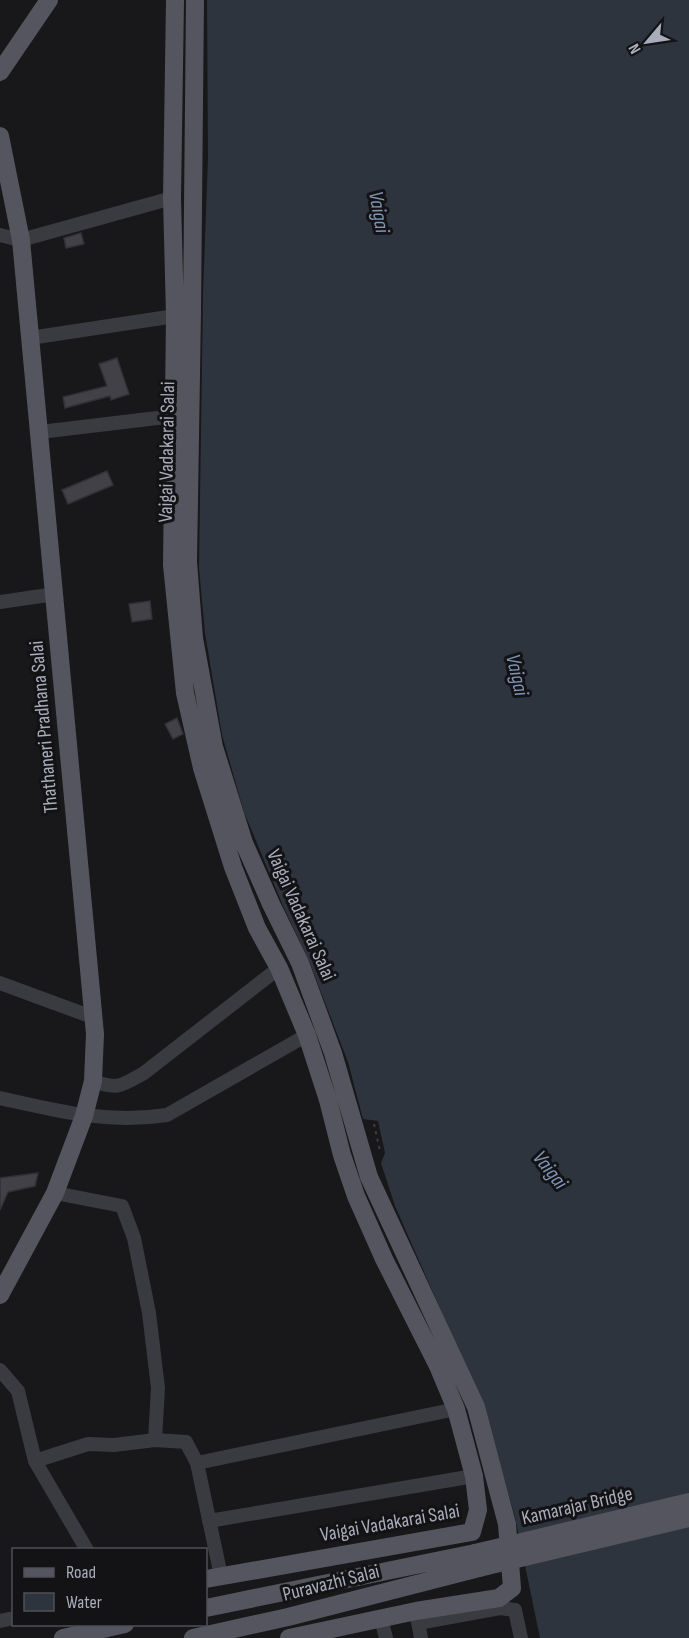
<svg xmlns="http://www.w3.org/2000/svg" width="689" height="1638" font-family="'Sofia Sans Condensed',sans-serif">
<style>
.water{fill:#2d343e}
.building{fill:#424147;stroke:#323136;stroke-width:1.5}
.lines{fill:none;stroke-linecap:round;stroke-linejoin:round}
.path{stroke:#3e3f46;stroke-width:2;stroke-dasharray:3 4.5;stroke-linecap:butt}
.minor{stroke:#3a3a41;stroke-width:14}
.major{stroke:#54555e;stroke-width:18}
.major-bridge{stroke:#54555e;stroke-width:18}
.labels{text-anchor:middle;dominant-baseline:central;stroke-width:6;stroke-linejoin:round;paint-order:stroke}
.street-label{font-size:20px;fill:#a9acba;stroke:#131215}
.water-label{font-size:21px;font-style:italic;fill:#7f95b6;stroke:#131215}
</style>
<rect width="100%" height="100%" fill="#18171a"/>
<!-- water -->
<path class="water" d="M207 0H689V1638H540L515 1517 484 1408 395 1206 381 1163 385 1153 378 1121 363 1119 348 1062 309 961 284 908 244 812 222 735 205 633 199 568 203 294 208 157Z"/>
<!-- building -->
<path class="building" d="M81 233 84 244 66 248 64 238Z
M117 358 129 394 111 400 110 396 65 408 63 397 107 386 99 364Z
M107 471 113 485 68 504 62 490Z
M150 601 152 619 132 622 129 604Z
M177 718 183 734 173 739 165 724Z
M38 1173 35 1186 8 1192 0 1210V1178Z"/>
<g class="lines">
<!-- path -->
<path class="path" d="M374 1124 380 1151 379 1153"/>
<!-- minor -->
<path class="minor" d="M0 235 21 240 172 198
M30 338 175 316
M40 432 174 416
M0 602 55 594
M0 983 95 1018
M93 1081C118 1090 121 1086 144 1073L279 968
M0 1098C58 1111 107 1124 167 1115L307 1035
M55 1193 122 1206 134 1238 149 1313 158 1388 155 1440
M0 1370 18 1391 35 1461 87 1550
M35 1461 88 1444 114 1445 155 1440 186 1442 197 1463 221 1576
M197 1463 456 1409
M209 1521 474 1476
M417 1616 421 1638
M381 1619 386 1638
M0 1621 14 1618
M418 1623 500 1608 515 1610 521 1638"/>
<!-- major -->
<path class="major" d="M175 0 172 198 175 316 172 565 185 693 202 768 233 867 257 928 279 968 307 1035 328 1100 342 1155 356 1196 384 1259 438 1366 456 1409 474 1476 478 1510 472 1532 206 1579
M195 0 192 312 188 562 194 638 214 747 244 843 271 904 300 963 333 1053 369 1177 476 1407 507 1524 512 1588 499 1598 416 1611 289 1638
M0 72 49 0
M0 136 21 240 95 1034 93 1081 84 1116 55 1193 0 1295
M206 1608 475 1553
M63 1638 125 1624
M193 1638 288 1617 479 1568"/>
<!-- major-bridge -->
<path class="major-bridge" d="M475 1553 689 1502
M479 1568 689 1518"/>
</g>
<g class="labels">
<!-- street labels -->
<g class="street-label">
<text transform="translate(167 452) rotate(-89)">Vaigai Vadakarai Salai</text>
<text transform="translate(44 727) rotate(-95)">Thathaneri Pradhana Salai</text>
<text transform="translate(301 915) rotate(66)">Vaigai Vadakarai Salai</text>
<text transform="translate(577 1506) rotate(-13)">Kamarajar Bridge</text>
<text transform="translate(390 1523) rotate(-10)">Vaigai Vadakarai Salai</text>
<text transform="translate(331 1583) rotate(-14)">Puravazhi Salai</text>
</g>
<!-- water labels -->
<g class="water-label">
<text transform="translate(379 212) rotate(80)">Vaigai</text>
<text transform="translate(517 675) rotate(77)">Vaigai</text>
<text transform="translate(550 1170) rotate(52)">Vaigai</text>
</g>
</g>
<!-- legend -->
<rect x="12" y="1548" width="195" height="78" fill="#131215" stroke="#4f5057" stroke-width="1.5"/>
<rect x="24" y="1568" width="30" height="9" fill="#54555e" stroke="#4f5057" stroke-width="1.5"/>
<text x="66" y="1578" font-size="18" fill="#a9acba">Road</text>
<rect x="24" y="1593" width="30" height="18" fill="#2d343e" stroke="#4f5057" stroke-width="1.5"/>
<text x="66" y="1608" font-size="18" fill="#a9acba">Water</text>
<!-- north arrow -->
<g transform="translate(647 42) rotate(241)" stroke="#131215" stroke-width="4.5" paint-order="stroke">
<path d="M0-4.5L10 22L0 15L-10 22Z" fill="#a9acba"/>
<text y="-9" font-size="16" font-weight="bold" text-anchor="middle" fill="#a9acba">N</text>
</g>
</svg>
